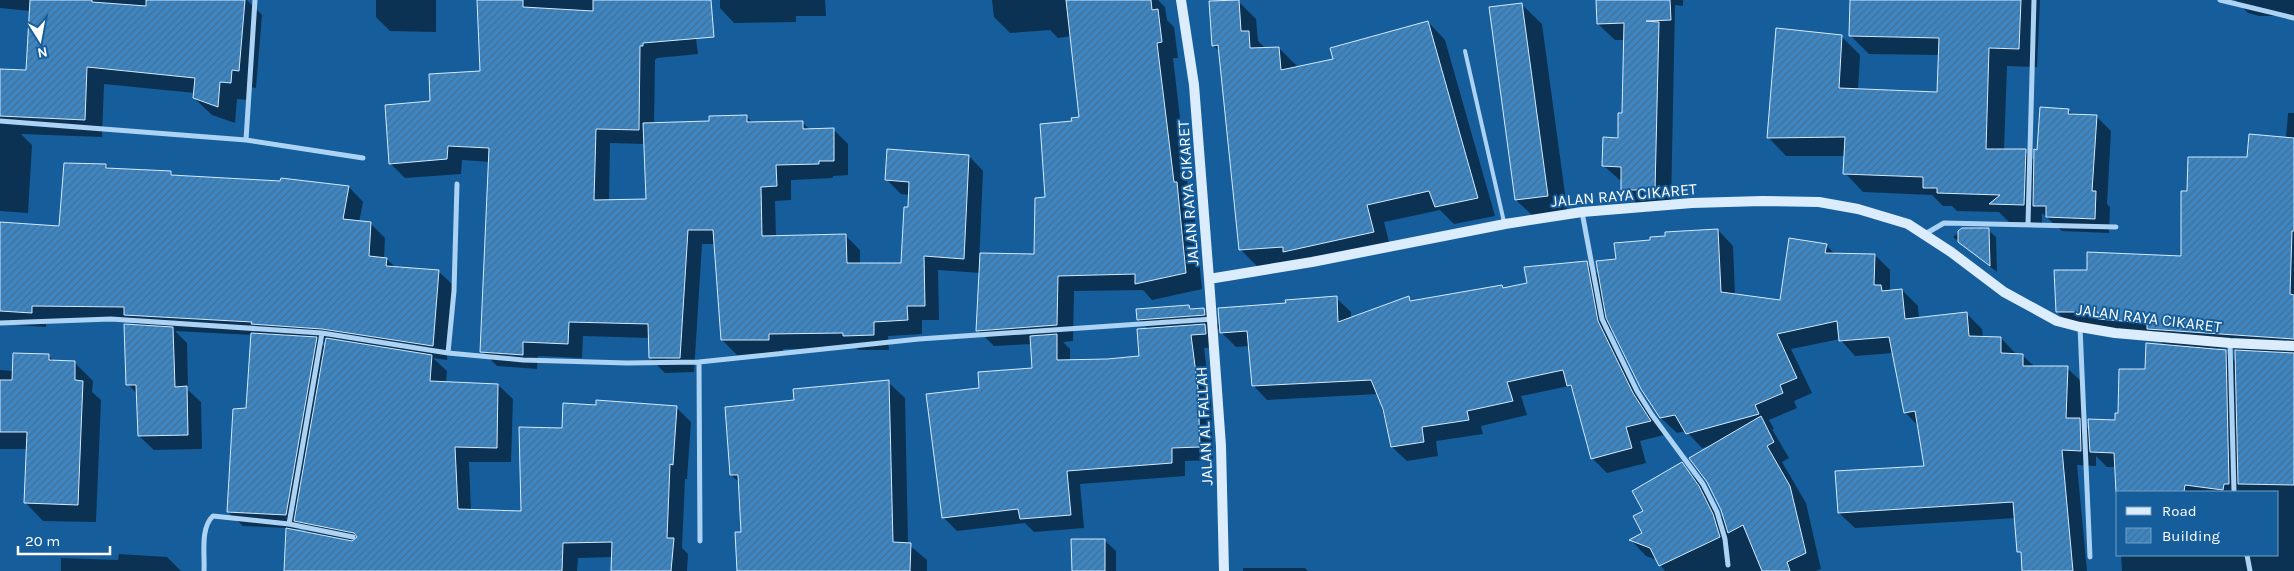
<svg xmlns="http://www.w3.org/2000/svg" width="2294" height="571" font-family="Karla,sans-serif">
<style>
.shadow{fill:#0007;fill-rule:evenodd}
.building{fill:url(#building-hatch);stroke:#d4eafd}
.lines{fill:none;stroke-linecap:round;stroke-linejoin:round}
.lane{stroke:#acd3f3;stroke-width:4}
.street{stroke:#acd3f3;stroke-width:5}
.secondary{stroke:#dbedfc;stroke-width:10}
.labels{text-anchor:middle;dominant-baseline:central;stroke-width:4;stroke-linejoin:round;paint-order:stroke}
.street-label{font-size:16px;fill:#fff;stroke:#165d9c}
</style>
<defs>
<pattern id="building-hatch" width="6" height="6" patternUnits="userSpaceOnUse" patternTransform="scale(1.25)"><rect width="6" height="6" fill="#3e86c2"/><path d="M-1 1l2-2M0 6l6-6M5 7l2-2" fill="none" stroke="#446f93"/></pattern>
</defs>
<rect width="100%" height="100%" fill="#165d9c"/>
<!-- shadow -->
<path class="shadow" d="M0 0H247L262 15 256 88 249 87 248 100 237 99 235 123 212 115 194 98 195 93 104 84 102 137 21 134 32 145 28 213 0 211V70L27 72 31 11 0 8Z
M376 0H436V32L390 31 376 17Z
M478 0H691L698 54 657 58 655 60 654 124 710 123 746 116 753 123H803L810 130 833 129 848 144V175L833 176V178L791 180V200L775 201 776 237 845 235 860 250V264H902L910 195 901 194 886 179 969 156 983 171 979 265 981 266 1035 255 1046 198 1073 122 1080 118 1071 36 1058 38 1050 30 1010 33 994 17 992 0H1158L1165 7 1167 20 1174 27 1178 58H1173L1189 196 1193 200 1202 289 1152 300 1143 290 1074 291 1073 341 1063 342 1070 349V361L1140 357 1148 329 1138 319 1189 306 1193 310H1204L1221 327 1287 304 1336 298 1351 312V318L1408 297 1413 302 1502 286 1504 289 1528 284 1586 263 1600 276 1617 260 1651 242 1718 230 1733 246 1735 295 1781 301 1826 245 1835 254 1875 255 1890 270V292L1902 290 1918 306 1919 319 1966 313 1982 329 1983 338H2001L2016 354 2022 355 2035 367 2067 368 2083 383 2082 422 2090 431 2117 421 2146 371 2165 346 2157 337 2072 327 2057 312 2088 271 2182 257 2189 193 2286 138 2288 113H2294V571H2122L2121 555H2278V492L2118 493 2116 467H2107L2096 456V466L2077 465 2087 571H2113H2024L2022 555 2019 551 2016 518 1855 528 1839 513 1925 467 1919 427 1905 412 1893 353 1855 356 1840 339 1791 349 1812 393 1794 401 1797 408 1769 420 1774 429H1772L1789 458 1782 462 1806 503 1821 569 1816 571H1665L1657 560 1646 556 1631 540 1643 533 1644 511 1681 464 1697 480 1726 523 1710 446 1702 448 1686 431 1677 433 1661 418 1610 324 1612 337 1647 409 1664 435 1640 441 1646 463 1607 473 1592 458 1574 391 1569 386 1521 396 1527 415 1481 426 1483 434 1436 441 1438 456 1407 461 1392 447 1378 394 1267 400 1253 385 1249 346 1236 347 1221 332V329L1210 330 1218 339 1219 347 1204 348 1211 404 1213 460 1185 461V476L1080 484 1084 528 1034 532 1025 523 957 531 944 518 980 390 1033 369 1032 344 994 346 978 330 981 273 938 270 939 320H922V334L888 336 889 350H859L856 348 783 349V354L737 355 722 340 715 244H702L694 372 665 373 650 358V338L583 336 582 358 538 356 537 369 497 366 482 351 490 162 462 160 461 174 405 178 390 163 432 103 481 72ZM610 143 645 144 647 200 609 201ZM2217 348 2236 349V362L2225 351 2217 350Z
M720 0H825L826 16H796V22L734 23 720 8Z
M1597 0H1683V6L1675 5 1671 206H1639L1622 189V182L1604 166 1619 139 1623 115 1625 40H1615L1598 24Z
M1851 0H2040L2037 67 2007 66 2004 150 2025 151 2035 161 2039 151 2068 110 2073 115 2096 116 2111 131 2107 204 2110 207 2109 233 2062 231 2042 213V223L2009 222 1999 212 1957 211 1952 206H1943L1932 195 1863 192 1845 173V156H1786L1768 137 1841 36 1860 55 1858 90 1938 93 1939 55 1869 54 1851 36Z
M2235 0H2294V16H2259L2248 13Z
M1238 1 1256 19 1258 41 1265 48H1279L1297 66V68L1335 60 1428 22 1445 40 1495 216 1454 224 1440 210 1384 222 1391 250 1302 269 1298 265 1258 267 1240 249 1220 52 1213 45Z
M1521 4 1542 24 1568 216 1537 220 1516 200Z
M106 165 110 169 171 173 175 177 349 187 363 202 359 222 370 223 385 238 384 259H387L396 268 438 271 453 285 447 360 433 358 447 371 446 382 498 385 513 399 511 462H469L471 511 522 512 564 429 676 407 691 422 687 479H685L682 548 688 554 687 571H612L613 557 578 558 577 571H285L287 528 243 526 228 512 247 410 252 335 175 331 187 343 188 390 201 402 202 449 154 450 139 436 138 395 128 384 137 326 131 321 46 320V327L0 324V224L60 228ZM319 341 326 342 325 347ZM301 526 309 534 289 530 300 529Z
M1963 229 1988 230 1996 237 1997 272 1953 237Z
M49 356 55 362 75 363 93 381 92 392 101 400 96 522 43 521 25 502 27 449H0V370L13 371Z
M888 382 905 398 908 544 927 560V571H738L742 533 740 483 731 475 795 401Z
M1104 540 1116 551V571H1073Z
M119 554 167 557 181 571H61V558L118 560Z
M1243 568H1305L1308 571H1243Z"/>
<!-- building -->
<path class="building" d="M30 0H92V2L146 6V0H245L239 71 232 70 231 83 220 82 218 107 193 98 195 78 87 67 85 120 0 116V69L26 70Z
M477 0H523V7L593 11V0H711L714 37 643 43V46H640L639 130 596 129 594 200 646 199 643 123 709 121V116L747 115V122L803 121V129L834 128V161H819V164L776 165 777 186 761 187 762 236 846 234 847 263H901L904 207H908L909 182 885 180 887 149 969 155 964 259 924 256 925 306H907L908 320 874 322V335L843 336V333L769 334V340H721L713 230H688L680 358H649L648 324 569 322 568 344 523 342V355L480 352 489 148 448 146 447 159 389 164 385 105 430 101 429 74 480 71Z
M1066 0H1151L1152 10 1158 9 1162 42 1157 43 1174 182H1177L1186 273 1135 284V274L1058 276 1057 325 976 331 980 253 1034 254 1035 198 1045 197 1040 124 1072 121 1071 118 1079 117Z
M1239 0 1241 31H1249L1250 48 1279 47 1281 70 1333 59 1330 48 1428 21 1478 198 1435 207 1429 191 1367 205 1374 232 1283 252V247L1239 250 1218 45 1212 46 1209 1Z
M1596 0H1670L1671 20 1646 21 1659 22 1655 190H1621V167L1602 166 1603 137 1618 138V113H1622L1624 23 1597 24Z
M1850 0H2021L2019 49 1989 48 1986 149H2026L2024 205 1989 204 2000 195 1937 193V188H1923V177L1843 174 1845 137 1767 138 1776 28 1842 35 1839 88 1937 92 1939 38 1849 36Z
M1522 3 1548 196 1515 200 1489 7Z
M2040 107 2069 109 2068 114 2097 115 2092 191H2096L2095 219 2046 217V206H2033L2034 149 2037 150Z
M2249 134 2294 138V231H2292L2290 294 2294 295V339L2147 329V323L2098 319V312H2056L2054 270H2087V252L2181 256V191H2187L2188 157H2247Z
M64 163 106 164V168L171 171V175L280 181 281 178 349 186 343 219 371 222 369 256 387 258 386 266 439 270 433 346 322 329 251 324 252 322 124 315V307L32 306V313L0 311V222L59 226Z
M1962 228H1989L1990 266 1958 242V231Z
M1718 229 1721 292 1780 300 1789 238 1827 244 1825 253 1875 254 1874 285H1881L1882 291 1902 289 1905 319 1967 312 1969 336 2001 337V353L2023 354V366H2068L2066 418H2080L2081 451 2062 450 2073 571H2022L2021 552H2017L2013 502 1838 513 1835 471 1924 466 1915 411 1904 413 1889 337 1839 341 1837 321 1777 334 1797 378 1780 385 1783 393 1755 405 1759 414 1686 434 1675 415 1660 418 1641 389 1606 318 1596 261 1616 259 1614 243 1650 240V237L1665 236V232Z
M1587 261 1598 321 1633 393 1651 421 1626 427 1632 448 1591 459 1571 385 1567 386 1563 370 1507 382 1513 401 1467 411 1469 420 1422 427 1424 442 1391 447 1383 409 1371 380 1252 386 1247 331 1220 333 1218 308 1286 303 1285 300 1337 296 1338 322 1409 296 1410 301 1502 285 1503 288 1527 283 1524 267Z
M1189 305 1190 309 1204 308 1205 315 1137 320 1136 309Z
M124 324 173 327 175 387 187 386 188 435 138 436 136 385H126Z
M1205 324 1206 334 1191 335 1198 389 1200 447 1172 448V463L1067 471 1071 515 1020 519 1018 509 942 518 926 394 979 388 978 372 1032 368 1030 336 1057 334V360L1107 359 1139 356 1137 329Z
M251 333 317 337 286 515 227 512 233 409 246 408Z
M326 338 432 355 430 381 498 384 497 448 455 447 458 509 521 511 519 427 562 428 563 403 596 405V400L677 406 673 465 670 464 667 538H674L671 571H611L612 542 563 543 562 571H284L286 528 352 541 357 537 354 533 294 521Z
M2146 343 2226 350 2229 484H2224L2223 490 2185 485 2184 492H2116L2114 453 2090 452 2088 419 2115 420V413H2118L2119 369H2145Z
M2235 350 2294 353V485L2238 484Z
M13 353 49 354V360L75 361V380L83 381 78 505 24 503 27 432H0V380H12Z
M889 380 893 542 911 543 910 571H737L735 532H741L738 475H730L725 407 794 400 793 389Z
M1761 416 1774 442 1767 446 1790 486 1806 553 1787 562 1790 571H1762L1743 525 1728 533 1721 510 1707 482 1689 458Z
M1682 462 1699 486 1713 514 1720 537 1659 566 1650 548 1629 540 1642 533 1633 516 1643 511 1632 491Z
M1071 539H1105V571H1072Z"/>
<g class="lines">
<!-- lane -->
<path class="lane" d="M1465 51 1504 222"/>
<!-- street -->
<path class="street" d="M2220 0 2294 18
M0 121 246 140 363 158
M246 140 255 0
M1582 212 1602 319 1637 391 1652 415 1703 484 1717 512 1725 539 1728 565
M2028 224 2034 0
M1925 234 1944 223 2116 227
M0 323 111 319 322 333 448 353 523 360 627 363 699 362 919 339 1213 319
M2080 327 2090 557
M2230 343 2234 492
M448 353 454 291 457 184
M699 362 700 541
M289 524 322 333
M2247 555 2250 571
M204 571C205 554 200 528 213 516L289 524 353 537"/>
<!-- secondary -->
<path class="secondary" d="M1181 0 1194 85 1209 279 1312 262 1505 224 1582 212 1692 203 1762 201 1819 202 1858 209 1908 224 1951 252 2004 292 2057 321 2080 327 2115 333 2230 343 2294 346
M1209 279 1221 446 1224 571"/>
</g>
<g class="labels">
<!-- street labels -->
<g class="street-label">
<text transform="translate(1188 193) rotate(-94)">JALAN RAYA CIKARET</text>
<text transform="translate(1624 195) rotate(-5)">JALAN RAYA CIKARET</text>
<text transform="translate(2149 318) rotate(7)">JALAN RAYA CIKARET</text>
<text transform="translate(1204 426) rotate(-93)">JALAN AL FALLAH</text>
</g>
</g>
<!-- legend -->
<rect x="2116" y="491" width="162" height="65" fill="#165d9c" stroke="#739ec4"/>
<rect x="2126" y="507" width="25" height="8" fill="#dbedfc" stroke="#739ec4"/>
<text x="2162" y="516" font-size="15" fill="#ffffff">Road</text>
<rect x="2126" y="528" width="25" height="15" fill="url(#building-hatch)" stroke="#739ec4"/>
<text x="2162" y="541" font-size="15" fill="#ffffff">Building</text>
<!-- north arrow -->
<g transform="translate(40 40) rotate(169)" stroke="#165d9c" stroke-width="4" paint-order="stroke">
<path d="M0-4L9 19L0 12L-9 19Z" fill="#ffffff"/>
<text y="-8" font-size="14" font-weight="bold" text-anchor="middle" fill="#ffffff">N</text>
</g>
<!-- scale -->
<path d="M18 546v8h92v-8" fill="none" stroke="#ffffff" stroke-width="2.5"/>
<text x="25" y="546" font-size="15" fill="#ffffff" stroke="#165d9c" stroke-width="4" paint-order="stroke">20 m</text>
</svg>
